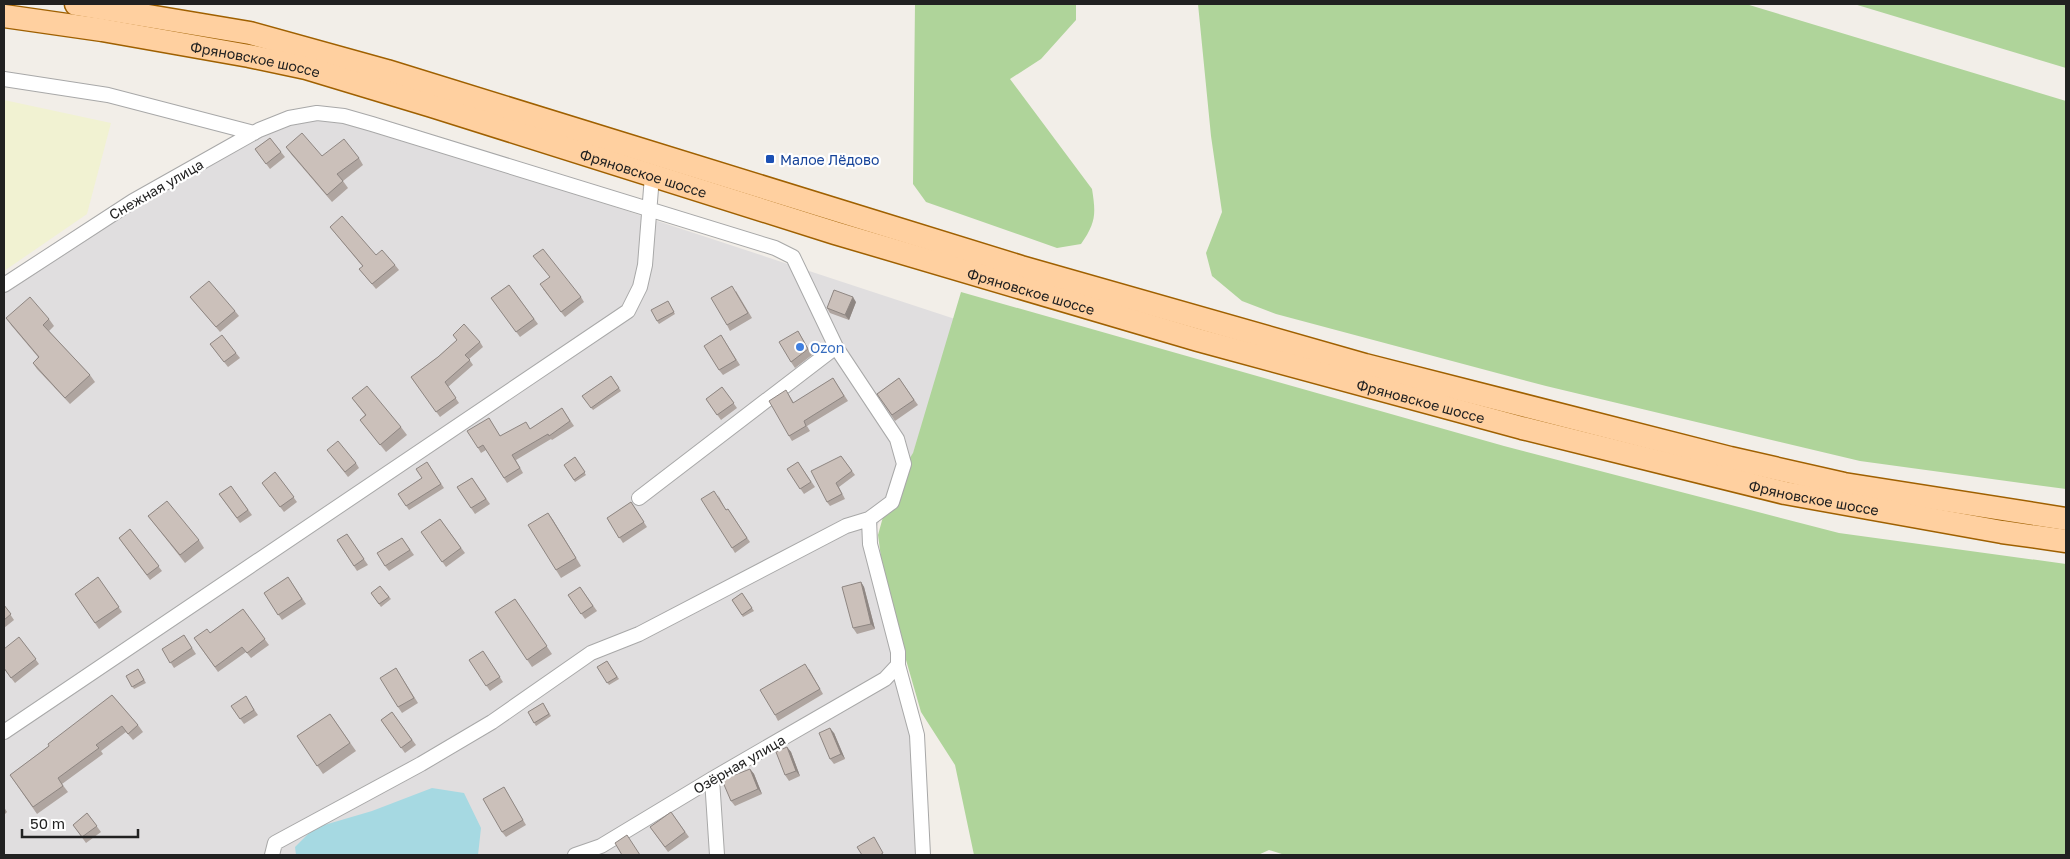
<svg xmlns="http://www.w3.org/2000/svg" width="2070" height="859" font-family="'Golos Text',sans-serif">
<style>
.residential{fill:#e0dedf}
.farmland{fill:#f1f2d2}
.forest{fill:#afd49a}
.water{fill:#a6d9e2}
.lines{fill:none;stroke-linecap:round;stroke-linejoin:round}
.street-casing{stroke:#a8a8a8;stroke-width:16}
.primary-casing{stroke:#9f6000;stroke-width:25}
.street{stroke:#fff;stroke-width:14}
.primary{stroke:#ffd0a0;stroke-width:22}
.wall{fill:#afa5a0}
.shaded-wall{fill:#8e8682}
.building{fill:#cbc0ba;stroke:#8e8682}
.transit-dot{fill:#1a4fb4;stroke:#fff;stroke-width:2}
.shop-dot{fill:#3f7fe0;stroke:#fff;stroke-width:2}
.labels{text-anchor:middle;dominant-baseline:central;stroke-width:4.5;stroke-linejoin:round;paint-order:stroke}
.street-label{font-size:14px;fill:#212121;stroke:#fff}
.transit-label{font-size:14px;fill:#164399;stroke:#fff;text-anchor:start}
.shop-label{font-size:14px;fill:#366cbe;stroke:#fff;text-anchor:start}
</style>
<rect width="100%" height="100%" fill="#f2eee8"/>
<!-- residential -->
<path class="residential" d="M345 118 955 319 912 457 872 536 921 732 928 855H4V291L257 125Z"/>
<!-- farmland -->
<path class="farmland" d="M4 100 111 123 87 214 4 271Z"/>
<!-- forest -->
<path class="forest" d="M915 4 1076 5V20L1041 59 1010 79 1092 189C1096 214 1096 223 1081 244L1057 248 926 202 913 184Z
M1198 4H1746L2066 101V489L1860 461 1546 386 1276 314 1242 301 1212 276 1206 253 1222 212 1211 136Z
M1854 4H2066V68Z
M961 292 1504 446 1839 533 2066 564V855H1285L1269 850 1258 855H974L955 765 921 712 885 587 878 535 891 488 913 453Z"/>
<!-- water -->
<path class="water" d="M432 788 464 793 481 828 478 855H296L295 847 314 828 372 811Z"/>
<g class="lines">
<!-- street casing -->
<g class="street-casing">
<path id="street" d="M4 79 108 95 254 133
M4 285 133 201 259 130 289 118 317 113 344 116 372 124 775 248 793 257 836 347 897 439 904 464 892 502 869 519 870 544 898 652V665L917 735 923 855
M639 498 836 347
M4 732 628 311 640 287 645 265 652 176
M712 779 717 855
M272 855 275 843 421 764 492 722 591 653 639 634 846 526 869 519
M575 855 601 846 712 779 885 679 898 665"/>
</g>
<!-- primary casing -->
<g class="primary-casing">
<g id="primary">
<path d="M76 4 250 33 387 71 1021 267 1365 365 1730 458 1844 484 2066 519"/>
<path id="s1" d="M4 16 102 30 249 56 306 68 432 106 835 233 1198 340 1522 428 1785 493 2002 532 2066 541"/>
</g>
</g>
<!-- street -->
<use href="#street" class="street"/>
<!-- primary -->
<use href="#primary" class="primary"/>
</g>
<!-- wall -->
<path class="wall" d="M270 138 285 157 270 169 255 149Z
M286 147 322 156 359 158 363 165 343 181 348 188 332 202 291 154Z
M330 227 376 255 395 265 399 270 376 289 359 269 363 267Z
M549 277 581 297 584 302 565 317 543 289Z
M509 285 538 324 520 337 491 298Z
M736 291 752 318 730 331 727 325Z
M190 297 235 311 239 316 220 332Z
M668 301 675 314 659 324 657 321Z
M856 302 849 320 830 313 827 308Z
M6 318 49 319 54 326 49 331 90 375 95 382 70 404 37 369 33 363 38 357 11 325Z
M798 331 812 355 795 368 791 362Z
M453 335 480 342 483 347 469 359 473 365 448 387 459 403 440 417 411 377 438 357 457 340Z
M721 335 740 365 723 375 719 370Z
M210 344 236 353 240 358 228 367Z
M611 376 621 391 593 410 582 396Z
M833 378 848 401 807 426 810 431 792 441 789 436V395L794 403Z
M899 378 918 405 895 421 877 394Z
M722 387 737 408 721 420 706 399Z
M352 398 401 427 407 435 386 452 360 420 365 415Z
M562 408 574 426 552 440 551 439 516 460 523 473 507 483 486 450 481 453 478 448 489 418 500 436 530 429Z
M331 455 356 463 359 468 348 477Z
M841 456 855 475 839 487 845 499 830 506 827 502Z
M575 457 586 475 575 482 564 465Z
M427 462 444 488 409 510 398 494 422 478Z
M798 462 815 487 804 494 787 469Z
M275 472 297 502 284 512 262 483Z
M472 478 490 504 475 514 457 487Z
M231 486 252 515 240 523 219 494Z
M718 495 726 510 728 509 750 542 735 553 732 548Z
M631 502 647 527 623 543 607 518Z
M548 513 581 566 561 578 556 570Z
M148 516 199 540 204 548 185 563Z
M440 519 465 553 446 567 421 532Z
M130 529 162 571 150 580 119 538Z
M347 534 368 565 357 571 337 540Z
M402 538 414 555 389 571 385 566Z
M98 577 122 612 99 629 75 594Z
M288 577 306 604 282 620 264 593Z
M861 582 864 587 875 629 857 634 853 628Z
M380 586 391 599 381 607 371 593Z
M580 587 597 611 585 619 568 595Z
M742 593 754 611 743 617 732 600Z
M515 599 552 654 532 667 495 612Z
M4 605 14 620 4 628Z
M243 609 269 645 251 658 246 652 218 672 194 638 210 633Z
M184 635 196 654 174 668 162 649Z
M19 637 39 664 15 683 4 669Z
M483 651 503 682 490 691 469 660Z
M607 661 619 679 609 685 597 667Z
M396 668 418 703 402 713 398 707Z
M138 669 146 683 134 689 126 676Z
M809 669 823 694 778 721 775 715Z
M112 695 138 725 143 732 133 740 126 732 101 751 103 754 62 784 68 792 37 814 10 775 49 746Z
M249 702 258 715 244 724 231 706Z
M543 703 551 716 536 726 528 712Z
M392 712 416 745 405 753 381 720Z
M330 714 356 751 323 774 297 736Z
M834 733 845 759 834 764 830 759Z
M787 747 791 752 800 776 789 781 785 775Z
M750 769 754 774 762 794 735 806 731 801Z
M504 787 526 825 506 837 502 832Z
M4 807 7 812 4 815Z
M671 812 689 837 668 852 650 827Z
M87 813 101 832 86 843 73 825Z"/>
<!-- shaded-wall -->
<path class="shaded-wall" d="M853 297 856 302 849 320 845 315Z
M548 513 553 520 581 566 576 558Z
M861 582 864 587 875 629 871 624Z
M830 728 834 733 845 759 841 754Z
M787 747 791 752 800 776 796 771Z
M750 769 754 774 762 794 758 789Z"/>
<!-- building -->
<path class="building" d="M302 133 322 156 344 139 359 158 337 174 343 181 327 195 286 147Z
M270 138 281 152 266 164 255 149Z
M342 216 376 255 382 250 395 265 372 284 359 269 363 266 330 227Z
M543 249 581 297 561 312 540 284 550 277 533 256Z
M209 281 235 311 216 327 190 297Z
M509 285 534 319 516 332 491 298Z
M732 286 748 313 727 325 711 298Z
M834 290 853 297 845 315 827 308Z
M30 297 49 319 43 325 90 375 65 398 33 363 39 357 6 318Z
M668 301 674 312 657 321 651 310Z
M464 324 480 342 465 355 470 360 445 382 456 398 436 412 411 377 438 357 457 340 453 335Z
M798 331 808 349 791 362 779 342Z
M222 335 236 353 224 362 210 344Z
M721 335 736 360 719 370 704 346Z
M611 376 619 388 591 408 582 396Z
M833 378 844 396 804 421 806 426 789 436 769 401 786 390 793 403Z
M899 378 914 400 892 415 877 394Z
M367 386 401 427 380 445 360 420 366 415 352 398Z
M722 387 734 403 717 415 706 399Z
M562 408 570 421 549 436 548 434 512 455 520 468 504 478 483 445 478 448 467 431 489 418 500 436 526 422 530 429Z
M338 441 356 463 345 472 327 450Z
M841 456 852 471 836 483 842 494 827 502 811 471Z
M575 457 585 472 574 480 564 465Z
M427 462 441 484 406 506 398 494 422 478 416 469Z
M798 462 811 482 800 489 787 469Z
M275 472 294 497 280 507 262 483Z
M472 478 486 499 471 508 457 487Z
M231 486 248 510 237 518 219 494Z
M714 491 726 510 728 509 747 538 732 548 701 499Z
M167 501 199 540 180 555 148 516Z
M631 502 644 522 619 538 607 518Z
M548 513 576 558 556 570 528 525Z
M440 519 461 548 442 562 421 532Z
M130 529 159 566 147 575 119 538Z
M347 534 364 559 354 566 337 540Z
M402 538 410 550 385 566 377 553Z
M98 577 119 607 95 623 75 594Z
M288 577 302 599 278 615 264 593Z
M861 582 871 624 853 628 842 587Z
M380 586 389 597 379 604 371 593Z
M580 587 593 606 581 614 568 595Z
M742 593 752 608 742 615 732 600Z
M515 599 547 646 527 660 495 612Z
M4 605 11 614 4 620Z
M243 609 265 639 247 653 242 647 215 667 194 638 207 629 210 633Z
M184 635 192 648 170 663 162 649Z
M19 637 36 659 11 678 4 668V649Z
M483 651 500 677 486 686 469 660Z
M607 661 617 677 607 683 597 667Z
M805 664 820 689 775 715 760 690Z
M396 668 414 698 398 707 380 678Z
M138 669 144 680 132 687 126 676Z
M112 695 138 725 128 734 122 726 96 745 99 748 58 778 63 786 33 807 10 775 49 746 48 744Z
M246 696 254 710 240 719 231 706Z
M543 703 549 714 534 723 528 712Z
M392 712 412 740 401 748 381 720Z
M330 714 350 743 317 766 297 736Z
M830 728 841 754 830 759 819 733Z
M787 747 796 771 785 775 776 752Z
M750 769 758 789 731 801 722 780Z
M504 787 523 820 502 832 483 799Z
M671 812 685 832 665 847 650 827Z
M87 813 97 826 82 837 73 825Z
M627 835 640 855H622L615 843Z
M874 837 883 853 880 855H862L857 847Z"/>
<!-- markers -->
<rect class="transit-dot" x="765" y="154" width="10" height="10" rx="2.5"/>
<circle class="shop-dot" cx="800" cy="347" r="5"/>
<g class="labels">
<!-- street labels -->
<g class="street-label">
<text stroke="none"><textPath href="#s1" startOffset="255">Фряновское шоссе</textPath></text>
<text stroke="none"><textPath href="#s1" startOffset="660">Фряновское шоссе</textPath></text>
<text transform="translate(156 189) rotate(-30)">Снежная улица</text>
<text stroke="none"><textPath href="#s1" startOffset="1065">Фряновское шоссе</textPath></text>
<text stroke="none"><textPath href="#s1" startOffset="1470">Фряновское шоссе</textPath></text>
<text stroke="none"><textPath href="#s1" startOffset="1875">Фряновское шоссе</textPath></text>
<text transform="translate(739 764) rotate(-30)">Озёрная улица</text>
</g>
<!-- transit labels -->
<g class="transit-label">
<text x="780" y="159">Малое Лёдово</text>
</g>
<!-- shop labels -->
<g class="shop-label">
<text x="810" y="347">Ozon</text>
</g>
</g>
<!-- border -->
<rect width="2070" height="859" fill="none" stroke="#212121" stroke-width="10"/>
<!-- scale -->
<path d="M22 829v8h116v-8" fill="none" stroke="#212121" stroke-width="2.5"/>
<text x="30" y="829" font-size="15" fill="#212121" stroke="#ffffff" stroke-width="4" paint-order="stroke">50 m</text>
</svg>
